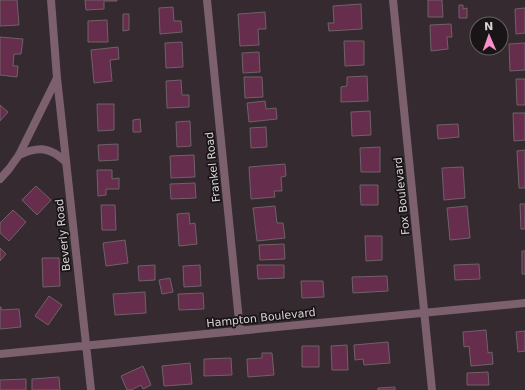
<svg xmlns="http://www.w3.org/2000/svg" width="525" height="390" font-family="'DejaVu Sans',sans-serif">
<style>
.building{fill:#662d4d;stroke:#6e6267}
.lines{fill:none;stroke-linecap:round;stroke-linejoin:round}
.street{stroke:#7c606e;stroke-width:8}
.labels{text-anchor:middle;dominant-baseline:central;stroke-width:3.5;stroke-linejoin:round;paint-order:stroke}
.street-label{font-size:11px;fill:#d9d3d6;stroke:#191416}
</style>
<rect width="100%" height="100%" fill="#342a2f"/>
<!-- building -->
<path class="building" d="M0 0H17L19 25 0 26Z
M85 0H117V1H104V9L86 10Z
M428 0H442L443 17H428Z
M361 4 362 29 329 31 328 23H334L333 6Z
M459 5H463V9L467 8V18H459Z
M173 7 174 21H181L182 32 160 34 159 8Z
M525 8V33L516 34 515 9Z
M265 12 266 29H258L259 45 240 46 238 14Z
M123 14H129V30L123 31Z
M107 20 108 42H88V21Z
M451 24 452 37H447L448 49 431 51 430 25Z
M0 37 23 39 21 54H14L13 66H18L17 77 0 75Z
M344 41H364V65L345 66Z
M182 42 183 67 166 68 165 43Z
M525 43V70L510 71 509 44Z
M118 47 119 59 110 60 112 81 94 83 91 50Z
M259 52 260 72 243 73 242 53Z
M367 76 368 101 341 102V87L347 86V77Z
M244 77H262L263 97 245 98Z
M516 79H525V105H517Z
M181 80 182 95H189V107L167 108 166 81Z
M265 101 266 109 276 108 277 119 249 122 247 103Z
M97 104H114V130L98 131Z
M0 105 8 112 0 121Z
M370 111 371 135 352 136 351 112Z
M513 113H525V140L514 141Z
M140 119 141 132H133V120Z
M190 121 191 146 177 147 176 122Z
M458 124 459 137 438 139 437 125Z
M266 127 267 147 251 148 250 128Z
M118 144V160L99 161 98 145Z
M380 147V172H361L360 148Z
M525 150V188H519L517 151Z
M194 155 195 177 171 178 170 156Z
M285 164 286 176 281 177 282 191H274L275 197 251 199 249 167Z
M463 167 465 198 444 200 442 168Z
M97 170H112V179L119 178V189H106V195L98 196Z
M195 183 196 198 171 199 170 184Z
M360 185H378V205H361Z
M36 186 51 200 37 215 22 200Z
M520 204H525V229H521Z
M101 205H115L116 230H102Z
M275 206 277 223H283L285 238 257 241 253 208Z
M467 206 470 238 450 240 447 208Z
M13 210 26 222 9 241 0 233V223Z
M189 213 190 224 195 223 197 244 179 246 177 214Z
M365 236H382V260L366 261Z
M125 240 128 263 106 266 103 243Z
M284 244 285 259 260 260 259 245Z
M0 248 6 254 0 261Z
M522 251H525V274H522Z
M42 258H59L60 286 43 287Z
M479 264 480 279 455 280 454 265Z
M155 265V280L139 281 138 266Z
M200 265 201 286 184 287 183 266Z
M257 265H284V278L258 279Z
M387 276 388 291 353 293 352 277Z
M170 278 173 292 162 294 159 280Z
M301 281H323L324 297 302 298Z
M145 292 146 313 115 315 113 294Z
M203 293 204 309 179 310 178 294Z
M49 296 62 305 48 325 35 316Z
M0 307H1V310L19 309 21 327 0 329Z
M486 330 488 353 492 352 493 364 471 366 469 346 464 347 463 332Z
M525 331V351L518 352 516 332Z
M388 342 390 363 364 365 363 359 355 360 354 345Z
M347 345 348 370H332L331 346Z
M302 346H319V367H302Z
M262 353H272L274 375 248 377 247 359 262 358Z
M231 358 232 375 204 376V359Z
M190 363 192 384 164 386 162 366Z
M143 366 151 385 143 389 141 385 131 390H127L121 376Z
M488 372 489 385H467V373Z
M59 377 60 390H32V379Z
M26 379V390H0V380Z
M395 387V390H378V388Z"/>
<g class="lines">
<!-- street -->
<path class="street" d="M207 0 240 331
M393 0 432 390
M57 78 91 390
M19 155C39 146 50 147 66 162
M0 179 9 169 19 155 57 78 51 0
M0 354 525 303"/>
</g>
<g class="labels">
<!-- street labels -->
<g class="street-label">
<text transform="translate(213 167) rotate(-96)">Frankel Road</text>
<text transform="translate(402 196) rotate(-96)">Fox Boulevard</text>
<text transform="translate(63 235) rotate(-96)">Beverly Road</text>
<text transform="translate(261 318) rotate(-6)">Hampton Boulevard</text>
</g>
</g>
<!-- north arrow -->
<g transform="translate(489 36) rotate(358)"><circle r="19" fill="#191416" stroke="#666063"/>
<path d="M0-3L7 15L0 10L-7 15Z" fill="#f98fc9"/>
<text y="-6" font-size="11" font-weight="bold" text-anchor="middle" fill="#d9d3d6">N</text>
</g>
</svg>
